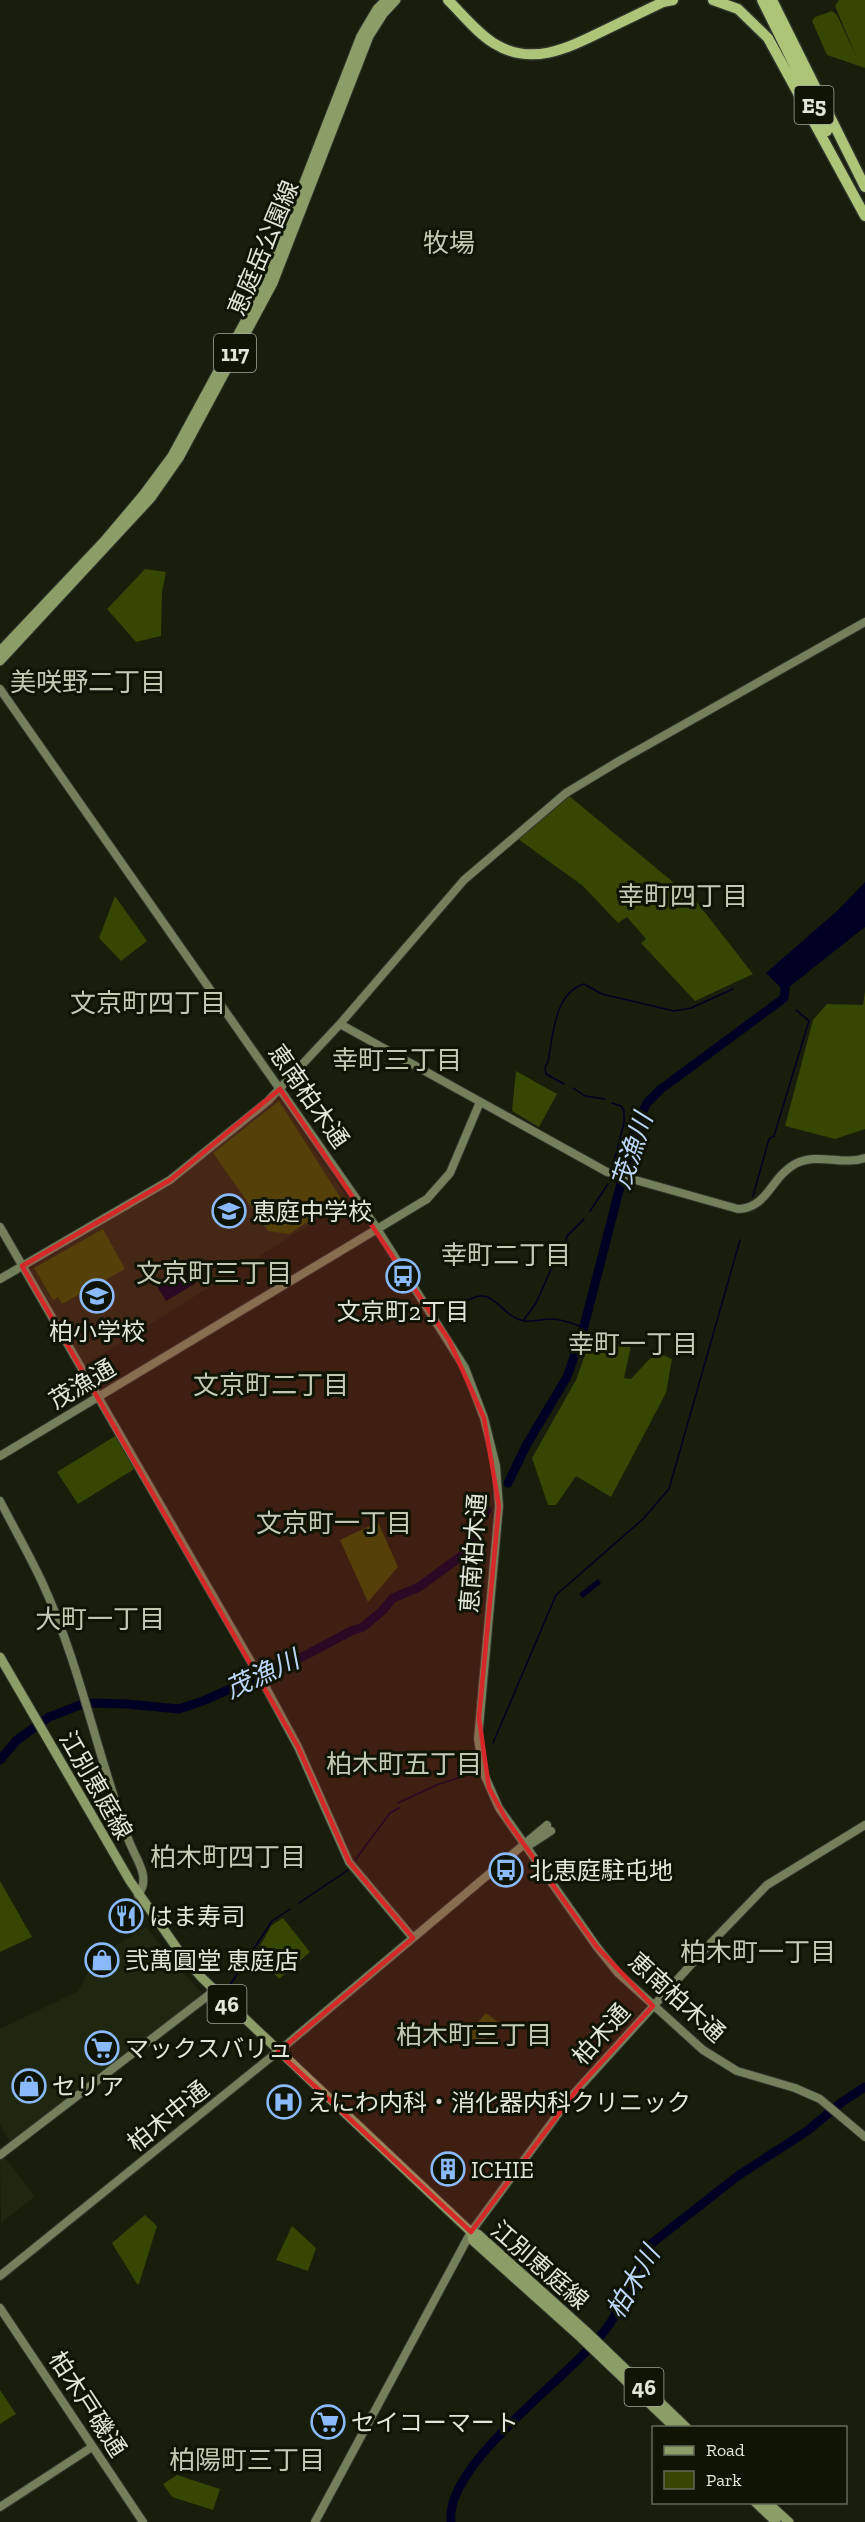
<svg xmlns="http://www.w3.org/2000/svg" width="865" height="2522" font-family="'Zilla Slab','Noto Sans JP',serif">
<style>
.built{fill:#202710}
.green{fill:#364603}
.water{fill:#000024}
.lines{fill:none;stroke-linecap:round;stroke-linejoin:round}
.stream{stroke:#000024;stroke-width:1.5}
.river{stroke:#000024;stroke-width:9}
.secondary-casing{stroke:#30342c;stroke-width:10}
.primary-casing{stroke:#30342c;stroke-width:11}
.highway-casing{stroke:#30342c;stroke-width:13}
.secondary{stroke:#74805c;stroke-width:8}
.primary{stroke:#8c9d68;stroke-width:9}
.highway{stroke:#adc579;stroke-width:10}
.marked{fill:#d62828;fill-opacity:0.2;stroke:#d62828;stroke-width:4.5;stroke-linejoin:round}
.labels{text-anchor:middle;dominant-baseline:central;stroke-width:6;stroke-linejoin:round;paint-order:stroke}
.shield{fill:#0f1405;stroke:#a2a79a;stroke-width:1.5}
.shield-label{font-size:22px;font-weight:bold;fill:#e1e6da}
.street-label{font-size:24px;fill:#e1e6da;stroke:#0f1405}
.poi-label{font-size:24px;fill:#e1e6da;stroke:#0f1405;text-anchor:start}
.neighbourhood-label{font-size:26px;fill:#c2cab4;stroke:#0f1405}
.water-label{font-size:26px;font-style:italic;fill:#bcd6f9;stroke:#0f1405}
</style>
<rect width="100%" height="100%" fill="#181d0c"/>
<!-- built -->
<path class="built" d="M280 1099 349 1200 85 1365 32 1274 31 1268 160 1190 275 1100Z
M146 1927 176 1965 202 1993V1996L11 2143 0 2125V2029L78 1991 97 1957Z
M4 2157 35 2196 1 2223 0 2160Z"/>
<!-- green -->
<path class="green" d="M839 0H865V68L827 55 812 21 815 17 832 11 837 15 856 56 835 6Z
M145 569 166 572 162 592 161 636 136 642 107 609Z
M568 795 696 901 753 974 695 1001 641 943 646 939 627 917 618 923 583 886 518 839Z
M115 896 147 941 121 961 99 938Z
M865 991V1129L835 1139 785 1126 813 1020 827 1004 863 1005Z
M516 1071 557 1094 539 1127 512 1111Z
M279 1101 342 1200 289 1234 268 1231 213 1153Z
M103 1229 125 1269 62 1304 58 1297 53 1300 34 1268Z
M616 1335 631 1346 624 1378 631 1379 656 1352 672 1359 666 1393 611 1497 576 1476 556 1505H548L532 1458 576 1380 591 1338Z
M117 1435 136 1468 78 1504 57 1472Z
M378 1522 398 1567 368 1602 340 1540Z
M0 1881 32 1937 0 1952Z
M283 1918 310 1952 279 1979 255 1954 272 1925Z
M486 2013 499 2023 480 2045 467 2035Z
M145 2215 157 2226 139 2284H137L112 2243Z
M292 2226 316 2248 308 2271 276 2260Z
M0 2390 16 2414 0 2424Z
M177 2475 220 2489 213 2510 172 2497 163 2484Z"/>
<!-- water -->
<path class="water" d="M865 882V927L784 991 766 973 837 911Z
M188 1268 196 1283 166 1301 157 1286Z
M598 1579 601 1583 583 1598 579 1594Z"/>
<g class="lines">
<!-- stream -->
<path class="stream" d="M564 1084 546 1074 545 1067 548 1062C553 1036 554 993 584 984L602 994 674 1011 691 1008 733 989
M573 1088 585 1096 605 1099
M612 1103 621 1106 624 1111V1123L613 1165
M753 1196 769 1139 774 1136 809 1021 796 1010
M590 1211 608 1184
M464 1303C493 1281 500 1317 524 1321 534 1322 543 1319 552 1319 563 1319 574 1325 584 1327
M523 1321 536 1303 553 1265 563 1254 567 1236 584 1219
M493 1743 556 1595 643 1519 669 1489 740 1240
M398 1803 439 1784 474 1773
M355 1860 390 1813 399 1808
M299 1903 348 1870
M228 1988 272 1921 290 1909"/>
<!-- river -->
<path class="river" d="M508 1483 527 1444 567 1377 582 1334 636 1125 647 1103 661 1089 784 998 786 981
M0 1760 17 1740 49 1717 80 1705 94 1703 127 1704 179 1709 203 1701 306 1655 351 1631 363 1627 382 1611 393 1598 419 1587 471 1549 478 1524 487 1510
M451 2522C444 2463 572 2376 606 2329 625 2304 631 2274 647 2247L739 2175 807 2131 842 2102 865 2087"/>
<!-- secondary casing -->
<g class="secondary-casing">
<path id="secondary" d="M0 689 374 1224 465 1368 484 1418 496 1466 499 1506 478 1739 484 1774 499 1808 597 1947 618 1973 703 2050 737 2071 795 2088 820 2099 865 2137
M340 1024 607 1172 738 1209C767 1209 771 1177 795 1164 818 1152 842 1166 865 1158
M0 1227 265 1686 298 1747 349 1862 413 1938
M0 1279 170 1180 268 1101 340 1024 464 880 566 793 619 761 865 622
M0 1456 427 1199 450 1173 480 1102
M0 1501C14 1528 29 1554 42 1582 80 1664 97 1755 129 1841 135 1858 152 1877 138 1895
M531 1844 551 1831
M0 2155 214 1991
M0 2276 286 2045 547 1825
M0 2308 143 2522
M0 2507 92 2447
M315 2522 471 2232 569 2099 707 1947 767 1885 865 1825"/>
</g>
<!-- primary casing -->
<g class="primary-casing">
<path id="primary" d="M0 651 105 540 143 495 172 456 263 288 361 36 377 9 386 0
M0 661 151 498 179 458 273 283 369 36 383 14 396 0
M0 1657 130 1881 181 1954 202 1978 471 2232 478 2234 586 2331 687 2428
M471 2232 473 2241 580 2337 675 2428
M755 2502 776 2522
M767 2502 789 2522"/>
</g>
<!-- highway casing -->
<g class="highway-casing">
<path id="highway" d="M448 0C463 15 477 33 495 44 533 67 570 47 605 30 624 21 644 11 663 2L673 0
M713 0 738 9 768 38 865 216
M762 0 827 131
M772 0 865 187"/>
</g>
<!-- secondary -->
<use href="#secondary" class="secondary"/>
<!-- primary -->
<use href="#primary" class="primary"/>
<!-- highway -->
<use href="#highway" class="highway"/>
</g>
<!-- marked area -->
<path class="marked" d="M280 1089 449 1340 484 1418 499 1506 479 1718 489 1788 506 1819 597 1947 653 2006 578 2088 471 2232 278 2052 413 1938 349 1862 298 1747 22 1266 170 1180Z"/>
<!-- icons -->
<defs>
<g id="school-ring" transform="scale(1.725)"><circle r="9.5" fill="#0f1405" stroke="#8abafc" stroke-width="1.5"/><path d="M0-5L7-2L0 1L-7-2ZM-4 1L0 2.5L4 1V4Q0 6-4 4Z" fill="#8abafc"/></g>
<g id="bus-ring" transform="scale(1.725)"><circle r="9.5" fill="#0f1405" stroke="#8abafc" stroke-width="1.5"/><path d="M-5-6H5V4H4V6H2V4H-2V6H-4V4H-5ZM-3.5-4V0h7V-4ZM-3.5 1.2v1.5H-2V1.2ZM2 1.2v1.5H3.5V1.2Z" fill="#8abafc"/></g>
<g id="restaurant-ring" transform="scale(1.725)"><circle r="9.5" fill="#0f1405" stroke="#8abafc" stroke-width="1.5"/><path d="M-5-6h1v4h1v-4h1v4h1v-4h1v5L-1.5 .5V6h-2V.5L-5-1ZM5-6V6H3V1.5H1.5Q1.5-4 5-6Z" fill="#8abafc"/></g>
<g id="shop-ring" transform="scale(1.725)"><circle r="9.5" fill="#0f1405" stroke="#8abafc" stroke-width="1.5"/><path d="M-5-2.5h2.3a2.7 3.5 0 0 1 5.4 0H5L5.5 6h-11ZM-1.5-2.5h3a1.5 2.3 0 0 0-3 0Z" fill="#8abafc"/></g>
<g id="supermarket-ring" transform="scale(1.725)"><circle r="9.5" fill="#0f1405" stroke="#8abafc" stroke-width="1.5"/><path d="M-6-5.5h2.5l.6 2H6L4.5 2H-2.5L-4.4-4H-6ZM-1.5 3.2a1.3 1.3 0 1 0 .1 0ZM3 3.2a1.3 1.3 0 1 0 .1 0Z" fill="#8abafc"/></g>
<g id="hospital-ring" transform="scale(1.725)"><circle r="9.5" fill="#0f1405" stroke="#8abafc" stroke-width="1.5"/><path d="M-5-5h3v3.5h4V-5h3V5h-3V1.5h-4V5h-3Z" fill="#8abafc"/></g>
<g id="building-ring" transform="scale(1.725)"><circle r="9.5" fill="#0f1405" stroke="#8abafc" stroke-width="1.5"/><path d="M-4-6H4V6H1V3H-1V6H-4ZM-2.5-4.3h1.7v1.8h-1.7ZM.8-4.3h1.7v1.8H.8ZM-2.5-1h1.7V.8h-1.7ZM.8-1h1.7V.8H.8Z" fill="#8abafc"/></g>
</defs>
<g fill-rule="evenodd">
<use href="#school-ring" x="229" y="1211"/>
<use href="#bus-ring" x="403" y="1276"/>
<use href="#school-ring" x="97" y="1296"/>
<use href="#bus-ring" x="506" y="1870"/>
<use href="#restaurant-ring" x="126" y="1916"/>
<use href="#shop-ring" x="102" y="1960"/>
<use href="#supermarket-ring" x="102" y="2048"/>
<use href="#shop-ring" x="29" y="2086"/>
<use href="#hospital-ring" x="284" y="2102"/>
<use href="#building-ring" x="448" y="2169"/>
<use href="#supermarket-ring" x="328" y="2422"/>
</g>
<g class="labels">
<!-- shield labels -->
<g class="shield">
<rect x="794.5" y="86" width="39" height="38" rx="4.5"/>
<rect x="214" y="334" width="42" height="38" rx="4.5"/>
<rect x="207.5" y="1985" width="39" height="38" rx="4.5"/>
<rect x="624.5" y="2368" width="39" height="38" rx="4.5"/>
</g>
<g class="shield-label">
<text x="814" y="105">E5</text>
<text x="235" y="353">117</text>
<text x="227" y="2004">46</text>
<text x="644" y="2387">46</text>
</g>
<!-- street labels -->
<g class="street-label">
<text transform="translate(263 248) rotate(-67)">恵庭岳公園線</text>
<text transform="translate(309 1096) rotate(55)">恵南柏木通</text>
<text transform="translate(82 1384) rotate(-31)">茂漁通</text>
<text transform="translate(473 1553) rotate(-86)">恵南柏木通</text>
<text transform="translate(96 1785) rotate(60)">江別恵庭線</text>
<text transform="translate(677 1997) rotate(42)">恵南柏木通</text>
<text transform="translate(601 2034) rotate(-48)">柏木通</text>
<text transform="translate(168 2116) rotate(-39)">柏木中通</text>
<text transform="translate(540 2265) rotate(41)">江別恵庭線</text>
<text transform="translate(88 2404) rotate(57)">柏木戸磯通</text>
</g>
<!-- poi labels -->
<g class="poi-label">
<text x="252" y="1211">恵庭中学校</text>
<text x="403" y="1311" text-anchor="middle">文京町2丁目</text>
<text x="97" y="1331" text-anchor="middle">柏小学校</text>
<text x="529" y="1870">北恵庭駐屯地</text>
<text x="149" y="1916">はま寿司</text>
<text x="125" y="1960">弐萬圓堂 恵庭店</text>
<text x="125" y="2048">マックスバリュ</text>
<text x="52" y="2086">セリア</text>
<text x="307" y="2102">えにわ内科・消化器内科クリニック</text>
<text x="471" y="2169">ICHIE</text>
<text x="351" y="2422">セイコーマート</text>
</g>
<!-- neighbourhood labels -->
<g class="neighbourhood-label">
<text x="449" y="243">牧場</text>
<text x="88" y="682">美咲野二丁目</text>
<text x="683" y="896">幸町四丁目</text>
<text x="148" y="1003">文京町四丁目</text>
<text x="397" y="1060">幸町三丁目</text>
<text x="506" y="1255">幸町二丁目</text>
<text x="214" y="1273">文京町三丁目</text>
<text x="633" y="1344">幸町一丁目</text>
<text x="271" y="1385">文京町二丁目</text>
<text x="334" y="1523">文京町一丁目</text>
<text x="100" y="1619">大町一丁目</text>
<text x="404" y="1764">柏木町五丁目</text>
<text x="228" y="1857">柏木町四丁目</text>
<text x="758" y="1952">柏木町一丁目</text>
<text x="474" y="2035">柏木町三丁目</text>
<text x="247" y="2460">柏陽町三丁目</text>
</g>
<!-- water labels -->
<g class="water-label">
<text transform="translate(632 1151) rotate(-72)">茂漁川</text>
<text transform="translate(262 1674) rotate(-25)">茂漁川</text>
<text transform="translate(633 2282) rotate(-60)">柏木川</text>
</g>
</g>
<!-- legend -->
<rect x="652" y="2426" width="195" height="78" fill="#0f1405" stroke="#63685a" stroke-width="1.5"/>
<rect x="664" y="2446" width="30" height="9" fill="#8c9d68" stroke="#63685a" stroke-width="1.5"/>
<text x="706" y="2456" font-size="18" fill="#e1e6da">Road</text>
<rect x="664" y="2471" width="30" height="18" fill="#364603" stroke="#63685a" stroke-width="1.5"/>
<text x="706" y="2486" font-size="18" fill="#e1e6da">Park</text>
</svg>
